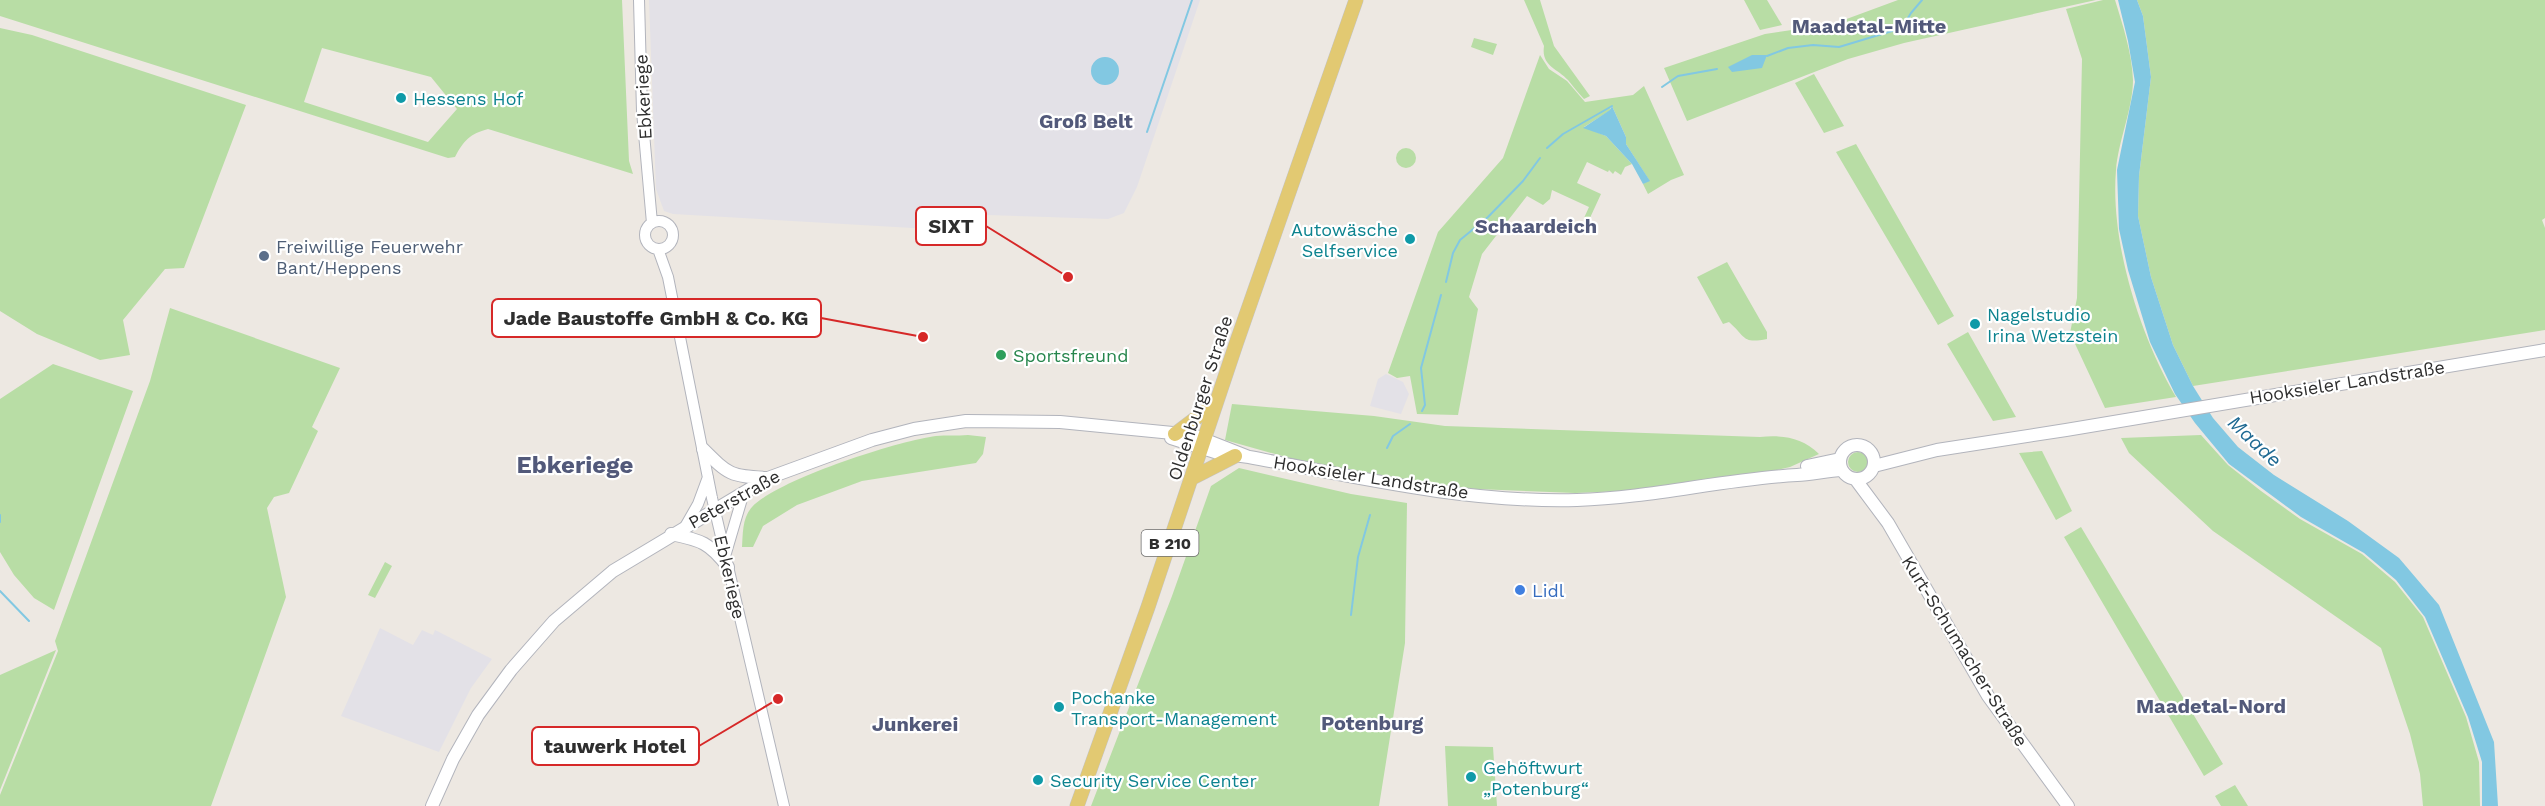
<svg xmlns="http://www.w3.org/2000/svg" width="2545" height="806" font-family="'Work Sans',sans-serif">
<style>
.industrial{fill:#e3e1e7}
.green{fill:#b8dda5;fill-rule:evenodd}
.water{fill:#82c8e2}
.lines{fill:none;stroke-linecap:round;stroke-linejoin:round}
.stream{stroke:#82c8e2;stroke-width:2}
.tertiary-casing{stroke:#b2b4bc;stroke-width:12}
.secondary-casing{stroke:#b2b4bc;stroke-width:14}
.primary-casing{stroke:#c4c4c4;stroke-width:15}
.tertiary{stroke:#fff;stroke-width:10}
.secondary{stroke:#fff;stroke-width:12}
.primary{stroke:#e2c972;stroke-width:14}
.culture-dot{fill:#0f9aa8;stroke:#fff;stroke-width:2}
.service-dot{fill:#5c6f8a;stroke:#fff;stroke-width:2}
.leisure-dot{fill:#2e9e5b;stroke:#fff;stroke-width:2}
.shop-dot{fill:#3f7fe0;stroke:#fff;stroke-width:2}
.labels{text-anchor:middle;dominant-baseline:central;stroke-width:4.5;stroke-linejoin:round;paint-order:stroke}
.shield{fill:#fff;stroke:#6d6d6d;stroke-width:1.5}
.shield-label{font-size:16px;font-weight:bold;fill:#2e2e2e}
.street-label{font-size:18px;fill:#2e2e2e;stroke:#fff}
.culture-label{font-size:18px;fill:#0d838f;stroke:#fff;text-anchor:start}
.service-label{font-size:18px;fill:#4e5e75;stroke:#fff;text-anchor:start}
.leisure-label{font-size:18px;fill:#27864d;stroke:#fff;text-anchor:start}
.shop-label{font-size:18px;fill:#366cbe;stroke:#fff;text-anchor:start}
.neighbourhood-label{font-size:20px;font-weight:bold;fill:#52597a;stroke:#fff}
.water-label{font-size:20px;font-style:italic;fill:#1e6992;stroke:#fff}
.district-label{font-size:24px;font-weight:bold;fill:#52597a;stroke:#fff}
.leader{fill:none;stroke:#d62828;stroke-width:2}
.callout-dot{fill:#d62828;stroke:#fff;stroke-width:2}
.callout{fill:#fff;stroke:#d62828;stroke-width:2}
.callout-label{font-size:20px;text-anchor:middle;font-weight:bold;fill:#2e2e2e}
</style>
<rect width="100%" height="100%" fill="#ede8e2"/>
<!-- industrial -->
<path class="industrial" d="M649 0H1200L1137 187 1124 213 1108 219 988 215 947 230 673 214 664 211 656 189Z
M1386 374 1403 382 1409 394 1401 414 1370 406 1378 379Z
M380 628 413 645 422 630 433 635 435 630 492 659 471 688 439 752 341 716Z"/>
<!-- green -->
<path class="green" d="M0 0H622L629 161 633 174 488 129C470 134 464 140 455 157L448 158 0 16ZM322 48 431 77 457 109 428 142 304 102Z
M1524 0H1540L1554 46 1590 96 1584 99C1578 93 1573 86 1568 80 1557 68 1541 66 1544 46Z
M1744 0H1767L1782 25 1760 30Z
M1898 0H2096L1904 43 1848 59 1687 121 1664 68 1765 34 1833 24Z
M2103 0H2115C2123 26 2132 53 2133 80 2133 108 2118 142 2116 170 2110 242 2140 336 2176 397L2105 408 2070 333 2077 298 2082 59 2066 9Z
M2137 0H2545V218L2542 220 2545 228V330L2193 386 2173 345 2151 277 2138 216 2139 176 2151 77 2143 16Z
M0 28 32 35 246 105 184 268 165 269 123 320 130 355 100 360 37 334 0 311Z
M1474 38 1497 44 1493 55 1471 47Z
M1540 55 1549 69 1567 81 1585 102 1633 95 1644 86 1684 175 1671 180 1648 194 1643 184 1649 180 1626 144V137L1612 106 1610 107 1611 110 1584 127 1606 136 1632 164 1625 167 1621 175 1615 171 1613 174 1609 170 1608 172 1587 162 1577 183 1601 194 1589 220 1584 218 1589 207 1552 190 1550 199 1543 205 1527 196 1482 254 1469 297 1478 309 1458 415 1417 414 1410 376 1397 378 1388 373 1438 232 1503 158Z
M1814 74 1844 126 1824 133 1795 83Z
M1856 144 1954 316 1938 325 1836 152Z
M1396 158a10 10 0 1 1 20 0a10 10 0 1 1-20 0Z
M1727 262 1767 332V339C1742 344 1746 337 1729 322L1723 324 1697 277Z
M170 308 340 368 312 427 318 431 289 493 274 497 267 508 286 597 211 806H0V795L58 651 55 641 150 381Z
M1968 332 2016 417 1993 421 1947 344Z
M53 364 133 391 54 610 34 598 14 575 0 552V399Z
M1232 404 1374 416 1445 426 1760 437C1782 435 1802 437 1819 454L1790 467 1777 470 1625 491 1575 493 1476 489 1424 485 1307 463 1225 440Z
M968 435 986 437 983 454 976 463 862 481 797 505 763 526 753 547H742C743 534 742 518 752 507 777 480 897 441 936 436 946 435 957 436 968 435Z
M2201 435 2228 465 2261 491 2300 519 2362 554 2395 582 2423 617 2466 717 2479 762 2480 806H2423L2420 774 2410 734 2381 648 2213 531 2129 453 2121 438Z
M2042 451 2072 511 2056 520 2019 453Z
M1848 462a10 10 0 1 1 20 0a10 10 0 1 1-20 0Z
M1239 468 1351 494 1407 503 1405 643 1379 806H1091L1172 596 1211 486Z
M2081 527 2223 764 2204 776 2064 537Z
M385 562 392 566 375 598 368 595Z
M56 650 0 790V675Z
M1445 746 1493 747 1497 806H1448Z
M2235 785 2248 806H2221L2215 796Z"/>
<!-- water -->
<path class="water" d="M2118 0H2137L2143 16 2151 77 2139 176 2138 216 2151 277 2173 345 2193 386 2213 418 2238 447 2274 475 2348 521 2399 558 2439 605 2494 742 2498 806H2482V762L2468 717 2425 617 2396 580 2364 553 2301 517 2229 464 2195 423 2175 394 2150 342 2128 270 2119 229 2117 170 2135 82 2128 41Z
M1752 55H1767L1762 68 1732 72 1728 67Z
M1091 71a14 14 0 1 1 28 0a14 14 0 1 1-28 0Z
M1612 106 1626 137V144L1650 181 1643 184 1632 164 1606 136 1583 128 1610 110Z"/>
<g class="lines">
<!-- stream -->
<path class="stream" d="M1767 56 1788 48 1813 45 1839 47 1902 28 1911 13 1922 0
M1662 87 1678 76 1717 69
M1147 132 1192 0
M1547 148 1563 134 1612 106
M1446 282 1453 253 1460 240 1488 217 1523 181 1540 158
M1422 411 1425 405 1421 368 1441 295
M1387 448 1393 436 1410 424
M0 515V522
M0 591 29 621
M1351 615 1358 557 1370 515"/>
<!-- tertiary casing -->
<g class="tertiary-casing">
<path id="tertiary" d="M639 0 642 111 652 223
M645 235a14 14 0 1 1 28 0a14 14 0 1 1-28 0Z
M658 249 668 277 712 498 784 806
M686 525 698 504 708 477
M726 553 744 492"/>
</g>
<!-- secondary casing -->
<g class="secondary-casing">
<path id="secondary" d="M1171 438 1218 453 1249 457C1356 477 1466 503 1577 500 1651 498 1723 479 1797 475 1812 474 1827 471 1842 470
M1840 462a17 17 0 1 1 34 0a17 17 0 1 1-34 0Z
M703 449C729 475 730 476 767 478
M1807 466 1840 459
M1874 466 1937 450 2066 430 2545 350
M1856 480 1888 523 1988 696 2068 806
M671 534C701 540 710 543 728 567
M432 806 453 759 478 715 511 670 554 621 613 571 768 478 872 440 914 429 966 421 1060 422 1193 435 1249 457"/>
</g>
<!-- primary casing -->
<g class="primary-casing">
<path id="primary" d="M1175 434 1216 403
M1192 478 1235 456
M1077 806 1148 607 1236 344 1356 0"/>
</g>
<!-- tertiary -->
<use href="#tertiary" class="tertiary"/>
<!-- secondary -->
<use href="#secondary" class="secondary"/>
<!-- primary -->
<use href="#primary" class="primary"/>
</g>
<!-- markers -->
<g class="culture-dot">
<circle cx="401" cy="98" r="6"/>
<circle cx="1410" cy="239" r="6"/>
<circle cx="1975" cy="324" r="6"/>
<circle cx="1059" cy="707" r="6"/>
<circle cx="1471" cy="777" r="6"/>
<circle cx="1038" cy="780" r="6"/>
</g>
<circle class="service-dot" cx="264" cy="256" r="6"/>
<circle class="leisure-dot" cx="1001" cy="355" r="6"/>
<circle class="shop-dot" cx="1520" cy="590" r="6"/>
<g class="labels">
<!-- shield labels -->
<rect class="shield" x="1141.5" y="530" width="57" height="26" rx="4.5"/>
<g class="shield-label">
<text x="1170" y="543">B 210</text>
</g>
<!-- street labels -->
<g class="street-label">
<text transform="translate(643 97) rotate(-93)">Ebkeriege</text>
<text transform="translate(2347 382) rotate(-9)">Hooksieler Landstraße</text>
<text transform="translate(1200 398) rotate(-72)">Oldenburger Straße</text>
<text transform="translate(1371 477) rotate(9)">Hooksieler Landstraße</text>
<text transform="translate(734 499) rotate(-29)">Peterstraße</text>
<text transform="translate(730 577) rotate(77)">Ebkeriege</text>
<text transform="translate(1965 651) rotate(58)">Kurt-Schumacher-Straße</text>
</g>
<!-- culture labels -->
<g class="culture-label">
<text x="413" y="98">Hessens Hof</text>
<text x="1398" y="229" text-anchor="end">Autowäsche<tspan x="1398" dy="21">Selfservice</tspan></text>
<text x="1987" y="314">Nagelstudio<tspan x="1987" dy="21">Irina Wetzstein</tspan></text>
<text x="1071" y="697">Pochanke<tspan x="1071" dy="21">Transport-Management</tspan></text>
<text x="1483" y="767">Gehöftwurt<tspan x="1483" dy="21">„Potenburg“</tspan></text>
<text x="1050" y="780">Security Service Center</text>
</g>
<!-- service labels -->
<g class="service-label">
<text x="276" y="246">Freiwillige Feuerwehr<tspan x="276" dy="21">Bant/Heppens</tspan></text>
</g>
<!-- leisure labels -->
<g class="leisure-label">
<text x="1013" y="355">Sportsfreund</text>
</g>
<!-- shop labels -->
<g class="shop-label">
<text x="1532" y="590">Lidl</text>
</g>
<!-- neighbourhood labels -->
<g class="neighbourhood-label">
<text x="1869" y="26">Maadetal-Mitte</text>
<text x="1086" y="121">Groß Belt</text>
<text x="1536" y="226">Schaardeich</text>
<text x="2211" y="706">Maadetal-Nord</text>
<text x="1372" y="723">Potenburg</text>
<text x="915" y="724">Junkerei</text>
</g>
<!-- water labels -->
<g class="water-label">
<text transform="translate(2255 441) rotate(43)">Maade</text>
</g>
<!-- district labels -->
<g class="district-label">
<text x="575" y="465">Ebkeriege</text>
</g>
</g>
<!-- callouts -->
<path class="leader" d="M1068 277L986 226M923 337L821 318M778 699L699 746"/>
<g class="callout-dot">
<circle cx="1068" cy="277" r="6"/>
<circle cx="923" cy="337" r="6"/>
<circle cx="778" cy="699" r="6"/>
</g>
<g class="callout">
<rect x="916" y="207" width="70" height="38" rx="6"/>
<rect x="492" y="299" width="329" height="38" rx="6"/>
<rect x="532" y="727" width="167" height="38" rx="6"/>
</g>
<g class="callout-label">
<text x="951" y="233">SIXT</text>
<text x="656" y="325">Jade Baustoffe GmbH &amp; Co. KG</text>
<text x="615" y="753">tauwerk Hotel</text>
</g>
</svg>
